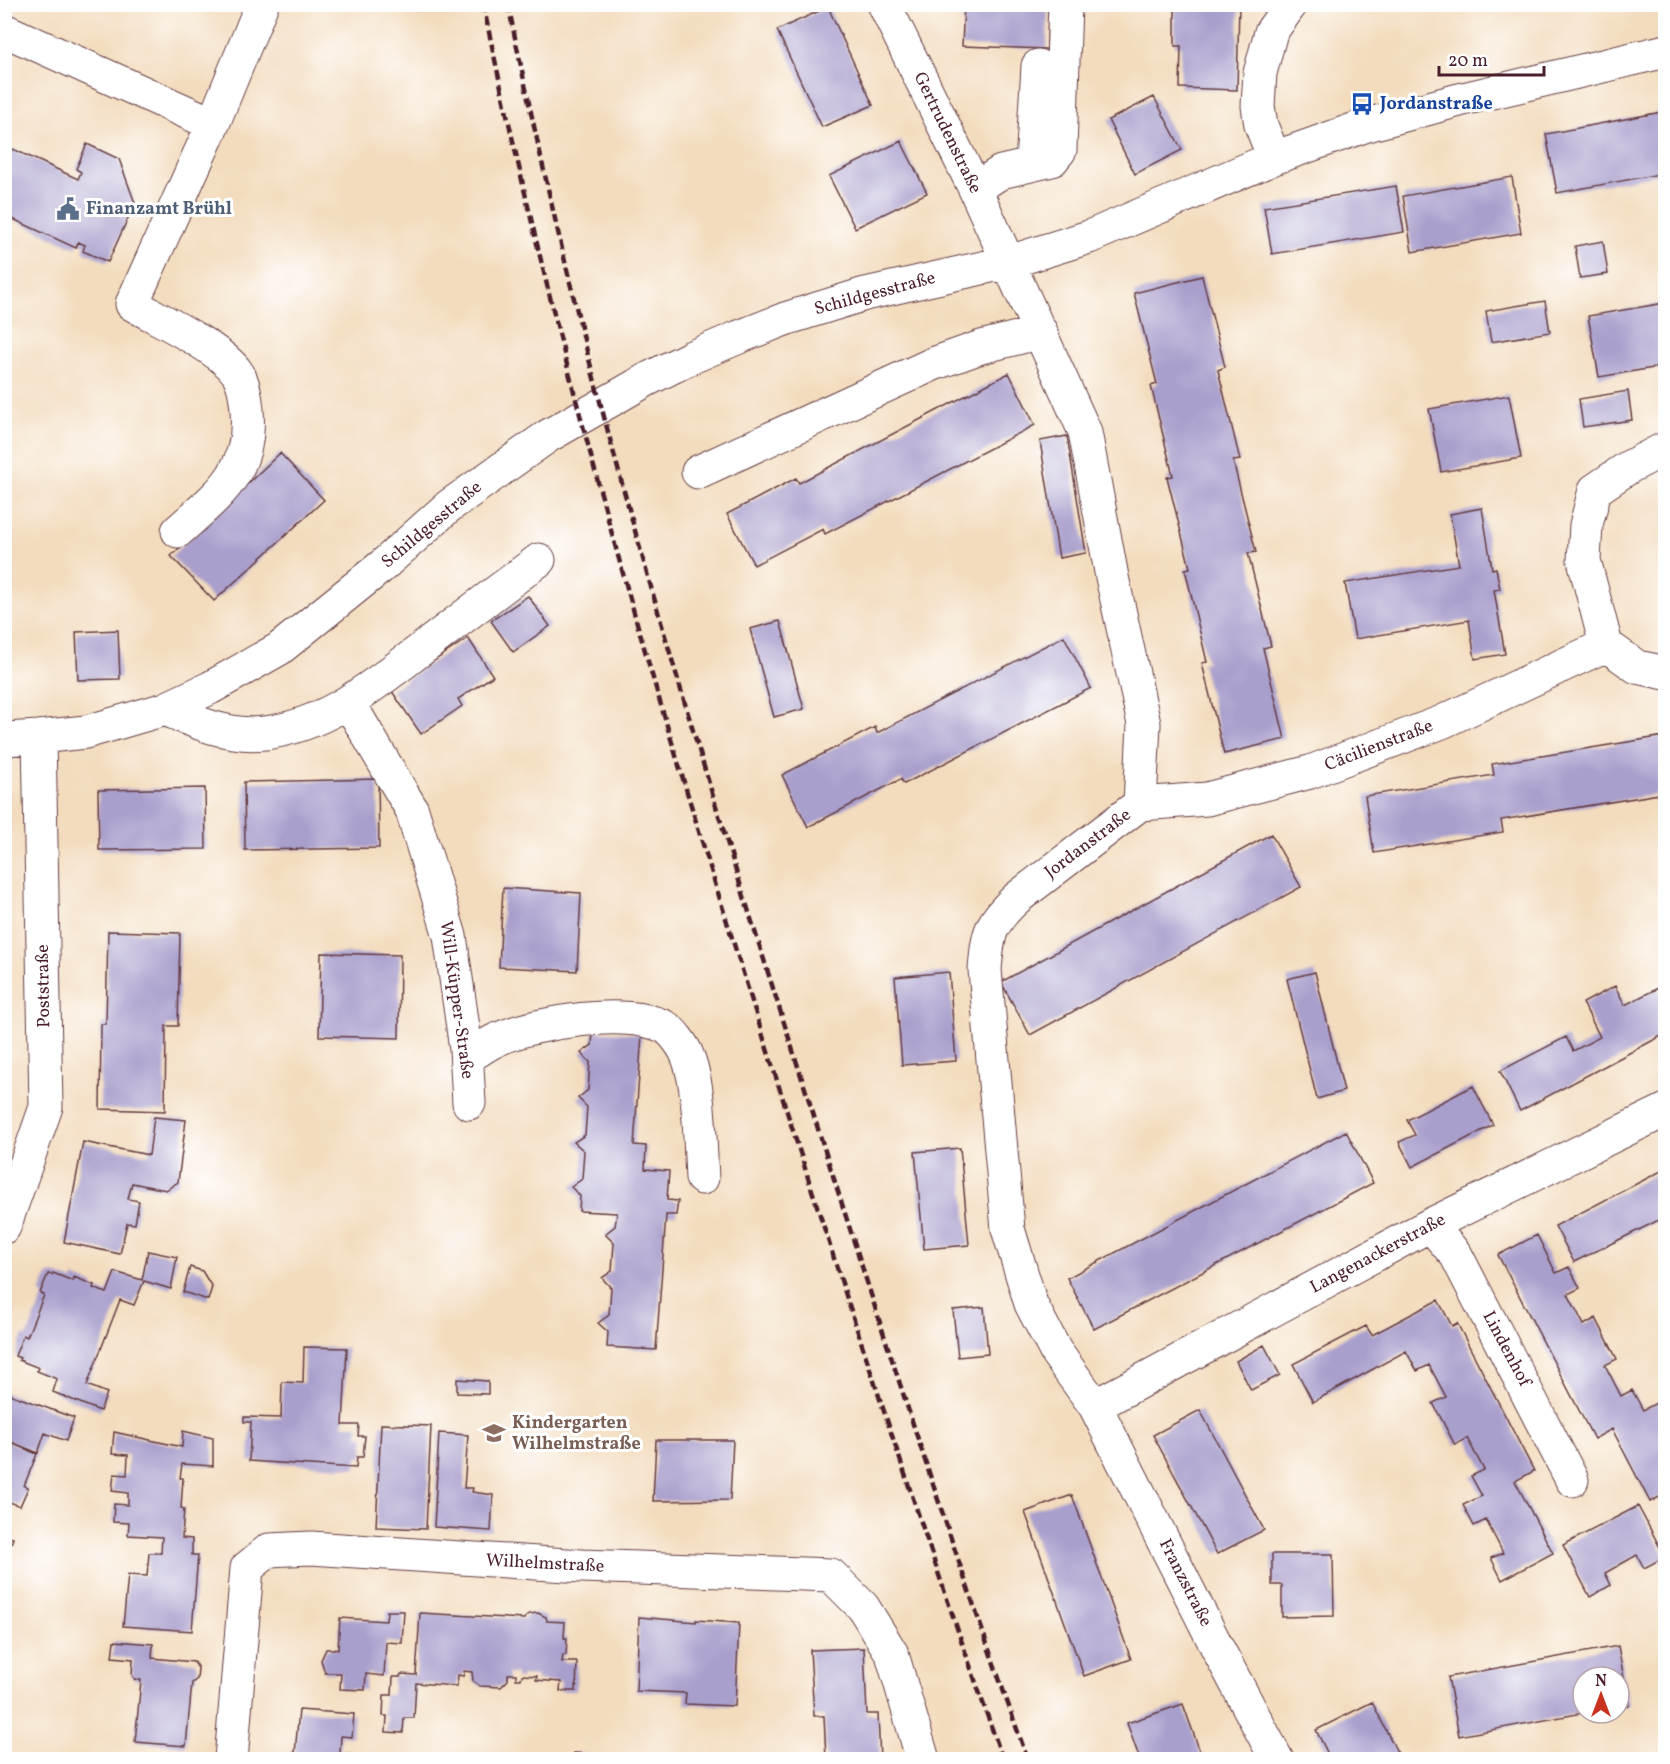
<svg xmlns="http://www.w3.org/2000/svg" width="1670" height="1764" font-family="Vollkorn,serif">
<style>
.building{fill:#a99fcc}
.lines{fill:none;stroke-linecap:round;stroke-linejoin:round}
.minor-casing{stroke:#633b41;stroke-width:35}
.minor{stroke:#fff;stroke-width:33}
.rail{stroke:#4a1f2b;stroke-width:4.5;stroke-dasharray:9 4.5;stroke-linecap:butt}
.labels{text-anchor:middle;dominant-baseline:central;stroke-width:6;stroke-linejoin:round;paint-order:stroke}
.transit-label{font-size:18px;font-weight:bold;fill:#164399;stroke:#fff;text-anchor:start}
.street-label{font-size:18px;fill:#4a1f2b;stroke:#fff}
.service-label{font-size:18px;font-weight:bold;fill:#4e5e75;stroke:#fff;text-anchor:start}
.education-label{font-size:18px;font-weight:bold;fill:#785e54;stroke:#fff;text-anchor:start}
</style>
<rect width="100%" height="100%" fill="#fff"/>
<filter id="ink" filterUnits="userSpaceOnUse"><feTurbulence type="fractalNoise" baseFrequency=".0167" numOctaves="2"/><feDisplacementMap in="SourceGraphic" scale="12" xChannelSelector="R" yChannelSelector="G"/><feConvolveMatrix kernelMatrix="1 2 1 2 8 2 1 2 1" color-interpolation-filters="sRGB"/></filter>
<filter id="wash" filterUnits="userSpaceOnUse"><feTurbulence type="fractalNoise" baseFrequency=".008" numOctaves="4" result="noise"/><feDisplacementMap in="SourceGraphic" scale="24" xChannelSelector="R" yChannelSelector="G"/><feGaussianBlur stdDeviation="1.35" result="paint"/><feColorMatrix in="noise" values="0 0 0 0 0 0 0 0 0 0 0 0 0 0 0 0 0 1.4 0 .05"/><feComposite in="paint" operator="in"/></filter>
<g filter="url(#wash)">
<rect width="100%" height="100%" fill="#f3dcbd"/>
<g id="blocks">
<!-- building -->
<path class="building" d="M964 4 1048 7 1047 49 962 46Z
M1175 4H1239L1237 90 1180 88 1181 46H1175Z
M828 7 873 105 822 127 777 30Z
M1154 97 1182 150 1135 174 1108 120Z
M1662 112 1665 129V173L1557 193 1546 134Z
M901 141 927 193 855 228 829 176Z
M87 144 119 159 135 203 108 262 83 251 85 245 78 242 76 248 4 215V145L78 179 81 172 76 169Z
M1512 177 1521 233 1412 252 1403 196Z
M1396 186 1404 232 1272 254 1264 207Z
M1603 241 1608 274 1580 278 1575 246Z
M1202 276 1225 367 1218 370 1240 460 1233 461 1256 552 1248 553 1271 646 1263 648 1285 739 1224 754 1202 663 1207 662 1185 569 1190 568 1167 477 1173 476 1151 386 1157 384 1134 293Z
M1545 301 1550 332 1491 342 1486 311Z
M1665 303V366L1599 377 1588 316Z
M1009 373 1035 425 825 534 823 529 754 565 727 514 796 478 799 483Z
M1628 391 1632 420 1583 427 1579 399Z
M1509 395 1521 458 1441 472 1429 409Z
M1067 436 1086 553 1059 558 1040 441Z
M280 453 324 500 214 601 171 556Z
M1482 508 1492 569 1496 568 1500 589 1494 590 1505 654 1475 659 1469 620 1355 639 1345 583 1459 565 1450 514Z
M528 596 550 626 513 652 491 621Z
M780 621 804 709 774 717 750 629Z
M118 630 120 679 78 680 76 632Z
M1064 636 1091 688 904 784 901 779 808 827 782 775 875 727 877 733Z
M468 638 493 676 458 699 462 706 421 734 391 690Z
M1665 736V793L1501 820 1503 832 1374 853 1365 796 1494 775 1492 764Z
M378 779 379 848 245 850 244 782Z
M205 788 206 849 99 850 98 790Z
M1271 834 1301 887 1030 1035 1001 982Z
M503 888 581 893 577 971 499 967Z
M108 931 180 933 178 1026H166L165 1111 100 1109 101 1024H106Z
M321 953 400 955 399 1038 319 1036Z
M949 972 956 1061 902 1065 895 977Z
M1315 972 1344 1091 1317 1099 1287 979Z
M1615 986 1625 1005 1658 988 1665 1002V1034L1520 1111 1500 1071 1566 1037 1573 1051 1600 1037 1583 1003Z
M593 1031 642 1034 634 1145 646 1146 645 1169 669 1171 667 1200 678 1201 676 1215H666L656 1350 607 1347 608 1332 598 1323 609 1315 611 1288 602 1278 612 1271 614 1243 605 1234 615 1226 617 1213 579 1211 580 1196 571 1187 582 1179 584 1151 574 1142 585 1135 587 1107 578 1098 588 1090 590 1062 581 1053 592 1045Z
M1473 1086 1493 1125 1412 1167 1399 1142 1415 1135 1407 1120Z
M154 1117 186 1120 178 1182 166 1190 132 1183 128 1199 139 1201 135 1224 127 1223 120 1254 64 1242 83 1142 149 1155Z
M1346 1131 1373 1183 1094 1329 1067 1278Z
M960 1148 969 1245 924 1249 915 1152Z
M1665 1169V1217L1574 1262 1555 1226Z
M1537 1235 1556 1273 1569 1267 1580 1288 1568 1294 1584 1325 1596 1318 1617 1359 1605 1365 1621 1396 1632 1390 1643 1410 1662 1400 1665 1407V1426L1661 1428 1665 1437V1494L1650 1502 1612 1429 1594 1439 1498 1255Z
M148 1251 177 1257 171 1289 144 1281 134 1305 120 1300 87 1385 107 1393 100 1411 53 1392 57 1379 37 1371 39 1368 19 1360 20 1358 15 1356 23 1335 27 1337 35 1317 44 1295 40 1293 48 1274 52 1275 53 1273 73 1281 74 1277 94 1285 93 1288 107 1293 115 1272 142 1280Z
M190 1267 202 1271 212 1287 208 1300 183 1292Z
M1438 1300 1452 1326 1457 1323 1534 1471 1515 1481 1553 1553 1502 1580 1491 1558 1503 1553 1486 1520 1474 1526 1463 1505 1482 1496 1471 1476 1484 1470 1467 1438 1455 1445 1433 1403 1446 1397 1429 1365 1417 1371 1406 1351 1313 1402 1293 1364 1366 1326 1372 1335Z
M984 1307 988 1354 958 1357 953 1310Z
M1264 1345 1280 1375 1251 1390 1236 1361Z
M304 1347 347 1348 343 1425H359L358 1436H365L363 1457H357L356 1468 249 1461 251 1422H244V1417L281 1418 282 1382 303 1383Z
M457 1379 488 1381V1394L457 1393Z
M4 1392 74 1418 66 1441 45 1433 38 1453 4 1439Z
M1200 1410 1264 1530 1217 1554 1153 1435Z
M381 1424 431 1426 426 1529 376 1527Z
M183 1431 213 1438V1466L182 1464 180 1478H183L181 1508 184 1509 182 1538 192 1539V1555H198L192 1631 123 1626 128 1575 147 1576 149 1553H161L162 1537 128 1535 129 1523 113 1522 114 1504 128 1505V1493L112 1491 114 1474 127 1475 128 1455 112 1454 114 1432 182 1447Z
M439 1433 468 1435 464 1488H473L472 1492 493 1495 491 1531 434 1527Z
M4 1440 37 1454 24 1486 28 1488 20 1506 4 1500Z
M656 1440H733L730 1500 653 1501Z
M1072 1495 1131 1659 1084 1676 1025 1512Z
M1638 1506 1665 1557 1644 1568 1637 1555 1605 1573 1611 1585 1590 1597 1563 1545Z
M4 1536 13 1538 6 1558H4Z
M1272 1554H1333L1334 1616 1282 1617V1585H1272Z
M387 1611H404L402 1643 386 1642 384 1676 366 1674 365 1690 340 1689 341 1673H325L321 1660 326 1649H338L340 1618 386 1621Z
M420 1613 524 1619 529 1614 538 1613 546 1617 547 1621 565 1622 564 1638H567L566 1655H563L562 1662H577L576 1691H560L561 1682 536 1680 537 1676 522 1675 521 1679H516V1674H508V1680L501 1687 480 1686 473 1681 472 1672 464 1671V1676L458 1675 457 1686 416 1683 414 1718H404L403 1733 386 1732 387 1716H383L384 1695H392L393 1677H400L401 1674 416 1675Z
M639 1617 696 1622V1620L739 1623 735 1706 685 1704 686 1693 636 1691Z
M114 1641 153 1644 152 1658 194 1662 198 1668 197 1679 192 1683 186 1746 135 1742 141 1680H135L132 1675 133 1659 112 1657Z
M1618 1646 1629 1705 1619 1707V1677H1583V1713L1459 1736 1448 1677Z
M864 1648 867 1714H878L880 1760H826L824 1716H814L810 1650Z
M1372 1702 1401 1760H1331L1316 1730Z
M1183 1704 1203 1760H1140L1127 1723Z
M299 1710 354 1714 352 1737 341 1736 340 1754 361 1755 360 1760H287L288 1753H295Z
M574 1753 588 1754 587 1760H573Z"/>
</g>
</g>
<g filter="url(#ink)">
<use href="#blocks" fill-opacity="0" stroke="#633b41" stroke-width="1.5"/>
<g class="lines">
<!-- minor casing -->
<g class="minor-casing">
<path id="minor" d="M884 4 975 189 1085 432 1112 577 1144 724 1140 804 1017 898C989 924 988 933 985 970L1008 1229 1031 1304 1056 1352 1095 1406 1218 1649 1277 1760
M4 30 213 124 262 4
M1274 158 1261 125 1258 106 1260 73 1271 32 1291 4
M1032 164 1038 66
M975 189 1001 172 1052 160 1060 150 1065 4
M1666 448 1629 467 1595 490 1586 525 1584 560 1606 645 1637 667 1666 673
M698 472 933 364 981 347 1041 332
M178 531C220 493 252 472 247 410 246 398 244 381 236 371 218 347 160 320 132 304L213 124
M349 703 412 810 450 936 466 1049 469 1103
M165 709C197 723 229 737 265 733 329 725 377 682 427 645 464 616 502 588 539 560
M4 739 39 737 86 732 165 709 210 688 279 649 382 566 449 506 548 436 648 379 692 357 739 337 785 319 865 294 1009 262 1089 237 1274 158 1367 125 1459 100 1666 51
M1140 804 1207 799 1310 772 1442 722 1606 645
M467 1058C477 1051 487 1044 498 1039 537 1022 626 1008 665 1027 672 1030 684 1047 687 1055 700 1084 700 1145 702 1178
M1430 1225 1456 1255 1572 1480
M4 1227 46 1107 39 737
M1095 1406 1430 1225 1666 1110
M231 1760 247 1568 269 1550 311 1548 582 1566 831 1575 863 1607 892 1654 923 1760"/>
</g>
<!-- minor -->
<use href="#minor" class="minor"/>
<!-- rail -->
<path class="rail" d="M483 4C515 155 550 304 590 452 643 654 705 853 768 1052 843 1289 920 1525 1003 1760
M508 4C533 125 560 245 590 363 655 616 733 865 813 1113 882 1330 951 1546 1028 1760"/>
</g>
</g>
<!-- icons -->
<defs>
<g id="bus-bare" transform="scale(1.8)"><path d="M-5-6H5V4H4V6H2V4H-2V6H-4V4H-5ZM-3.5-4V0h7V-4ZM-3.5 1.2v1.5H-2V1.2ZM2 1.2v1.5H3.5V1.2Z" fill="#1a4fb4" stroke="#fff" stroke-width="2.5" paint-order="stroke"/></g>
<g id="civic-bare" transform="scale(1.8)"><path d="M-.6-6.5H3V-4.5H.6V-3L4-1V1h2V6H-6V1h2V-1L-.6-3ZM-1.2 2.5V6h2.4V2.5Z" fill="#5c6f8a" stroke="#fff" stroke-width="2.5" paint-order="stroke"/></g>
<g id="school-bare" transform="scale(1.8)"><path d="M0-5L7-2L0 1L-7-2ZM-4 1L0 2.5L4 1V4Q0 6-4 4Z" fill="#8d6e63" stroke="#fff" stroke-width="2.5" paint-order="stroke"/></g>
</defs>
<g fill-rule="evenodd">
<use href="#bus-bare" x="1362" y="104"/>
<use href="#civic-bare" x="68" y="209"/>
<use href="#school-bare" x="494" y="1433"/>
</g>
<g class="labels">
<!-- transit labels -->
<g class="transit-label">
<text x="1380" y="104">Jordanstraße</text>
</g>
<!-- street labels -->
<g class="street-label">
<text transform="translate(947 133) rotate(64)">Gertrudenstraße</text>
<text transform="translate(875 294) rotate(-15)">Schildgesstraße</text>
<text transform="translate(432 525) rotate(-40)">Schildgesstraße</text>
<text transform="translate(1379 746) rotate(-21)">Cäcilienstraße</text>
<text transform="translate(1088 844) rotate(-37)">Jordanstraße</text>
<text transform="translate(44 986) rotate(-91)">Poststraße</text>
<text transform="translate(456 1000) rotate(82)">Will-Küpper-Straße</text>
<text transform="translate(1378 1254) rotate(-28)">Langenackerstraße</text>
<text transform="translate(1506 1349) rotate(62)">Lindenhof</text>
<text transform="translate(545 1564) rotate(3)">Wilhelmstraße</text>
<text transform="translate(1185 1583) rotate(63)">Franzstraße</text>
</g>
<!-- service labels -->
<g class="service-label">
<text x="86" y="209">Finanzamt Brühl</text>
</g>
<!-- education labels -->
<g class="education-label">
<text x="512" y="1423">Kindergarten<tspan x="512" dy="21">Wilhelmstraße</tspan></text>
</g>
</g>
<!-- margin -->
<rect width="1670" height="1764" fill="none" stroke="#fff" stroke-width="24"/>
<!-- north arrow -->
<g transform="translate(1601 1695)"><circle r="28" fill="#ffffff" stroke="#b7a5aa" stroke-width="1.5"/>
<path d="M0-4.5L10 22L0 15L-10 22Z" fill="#c8321e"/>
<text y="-9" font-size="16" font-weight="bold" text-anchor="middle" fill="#4a1f2b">N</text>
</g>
<!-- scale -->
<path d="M1439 66v9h105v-9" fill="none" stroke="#4a1f2b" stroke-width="3"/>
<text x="1448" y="66" font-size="18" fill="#4a1f2b" stroke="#ffffff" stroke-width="4.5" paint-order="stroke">20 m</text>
</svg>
